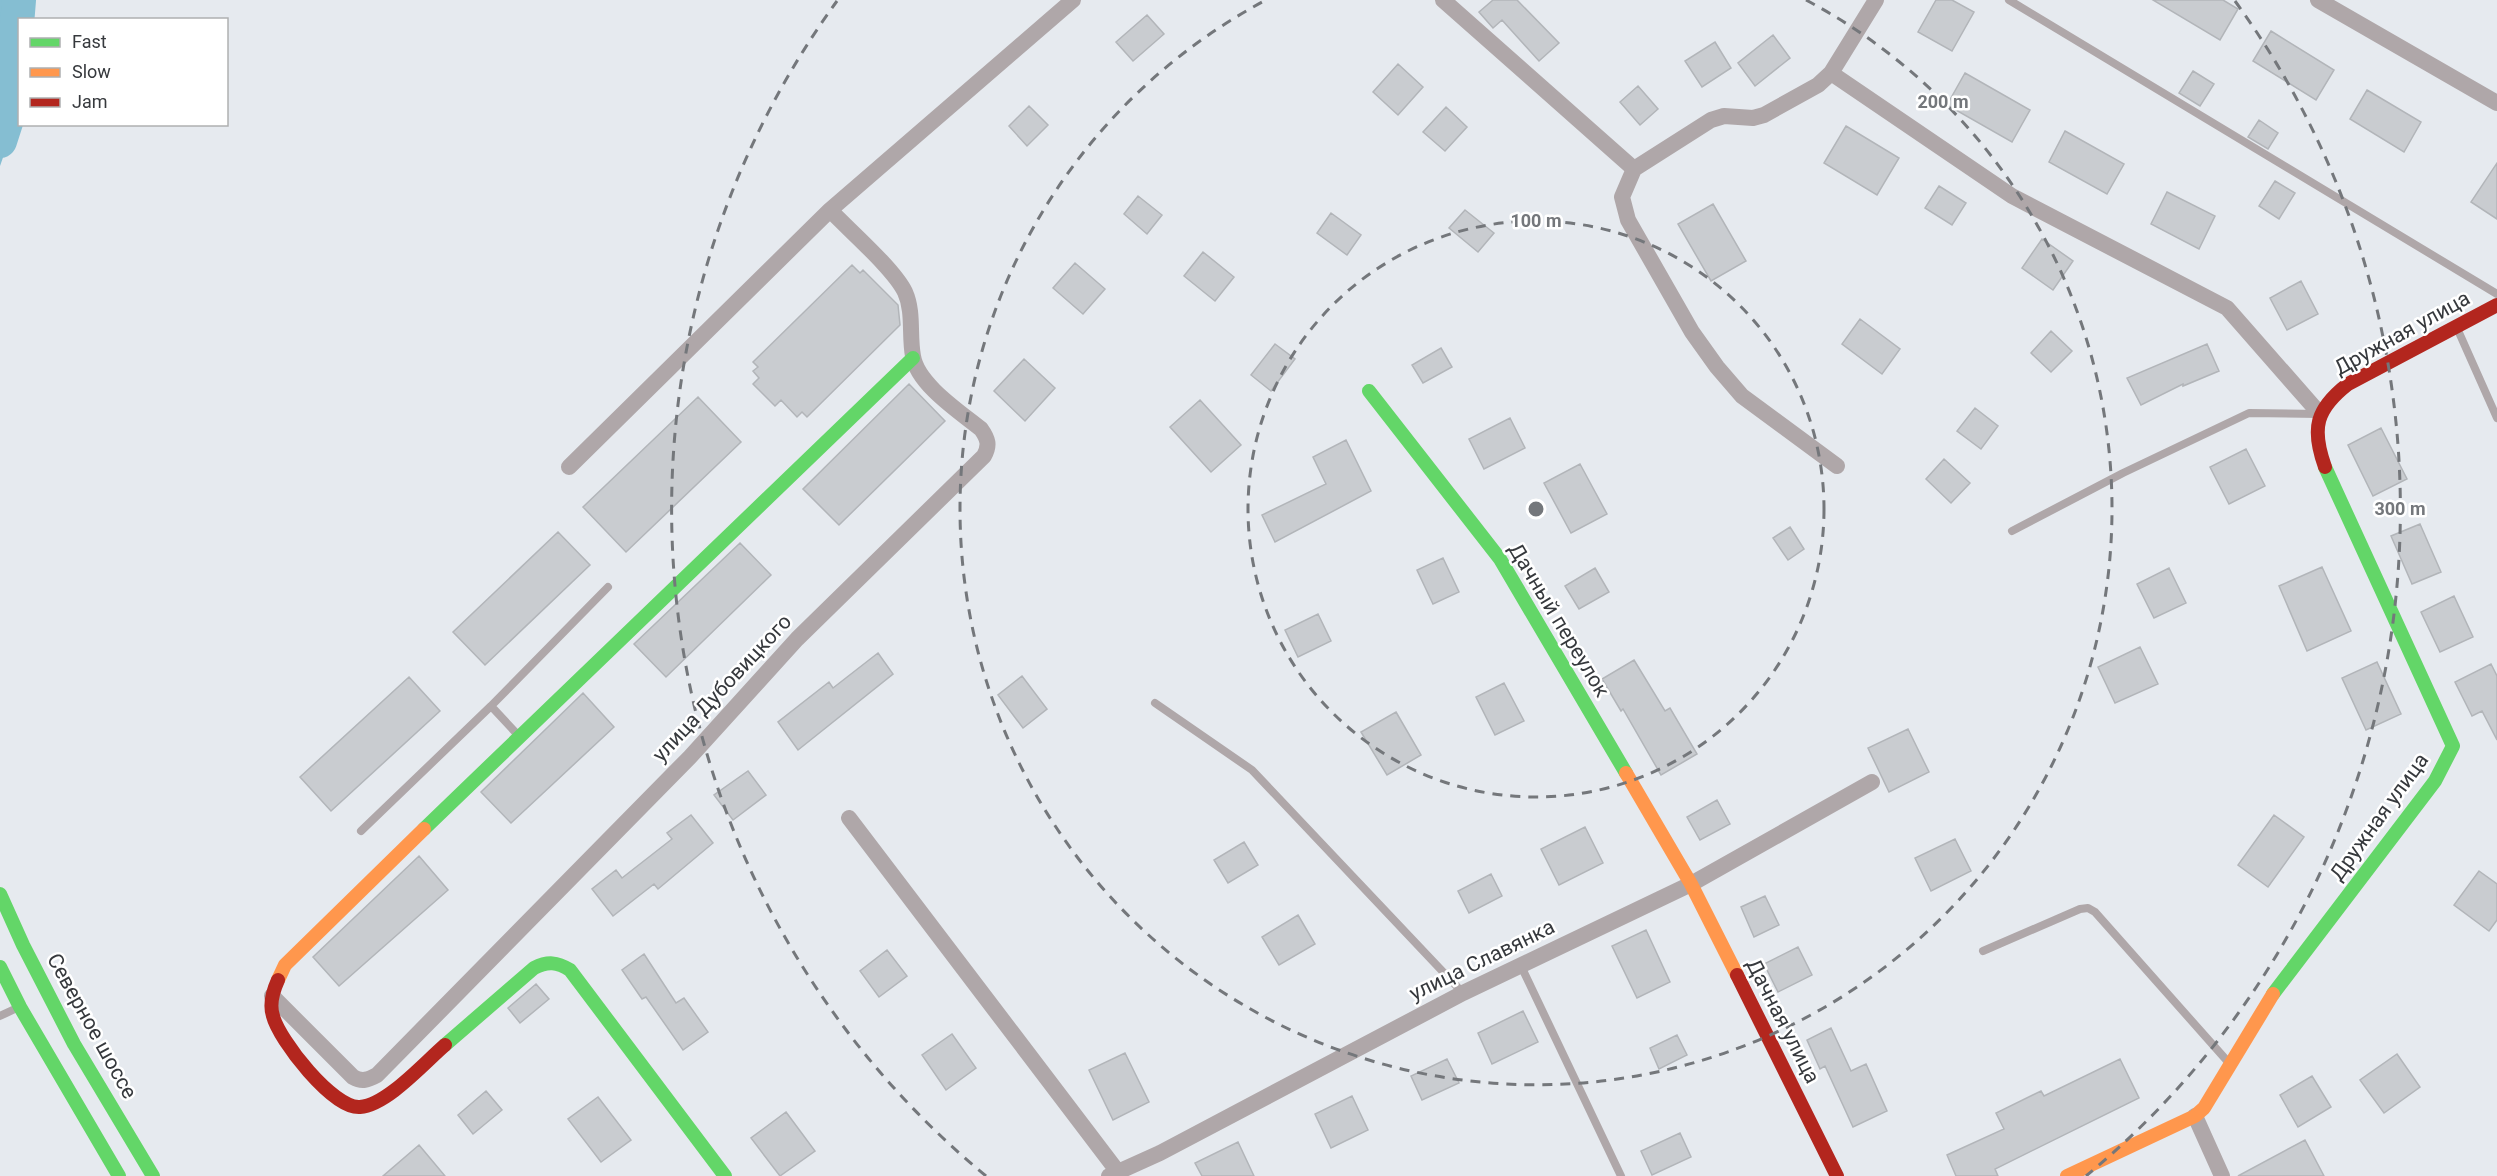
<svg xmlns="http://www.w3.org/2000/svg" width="2497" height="1176" font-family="Roboto,sans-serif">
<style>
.water{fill:#85bed2}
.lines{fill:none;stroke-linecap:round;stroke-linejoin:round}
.river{stroke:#85bed2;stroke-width:34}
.building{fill:#c9ccd0;stroke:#b2b5b9;stroke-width:1.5}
.lane{stroke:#afa7a9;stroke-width:8}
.street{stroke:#afa7a9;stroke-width:16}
.fast{stroke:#63d668;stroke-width:14}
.slow{stroke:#ff974d;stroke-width:14}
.jam{stroke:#b3261e;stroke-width:14}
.ring{fill:none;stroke:#74777b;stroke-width:3;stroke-dasharray:10 8}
.labels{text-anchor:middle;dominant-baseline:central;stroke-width:5;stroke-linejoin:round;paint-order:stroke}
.street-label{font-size:21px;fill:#36393d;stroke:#fff}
.centre{fill:#74777b;stroke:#fff;stroke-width:3}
.ring-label{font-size:18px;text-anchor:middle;font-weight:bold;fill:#74777b;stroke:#fff;stroke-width:5;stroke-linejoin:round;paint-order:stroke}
</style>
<rect width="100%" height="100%" fill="#e6eaef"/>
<!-- water -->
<path class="water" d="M0 0H2L11 24 19 31V112L0 166Z"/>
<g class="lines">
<!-- river -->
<path class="river" d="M0 141 10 110 19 0"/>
</g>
<!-- building -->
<path class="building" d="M1493 0H1517L1559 43 1539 61 1502 20 1493 28 1479 12Z
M1936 0H1952L1974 12 1952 51 1918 32Z
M2153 0H2223L2238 9 2220 40Z
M1147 15 1164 34 1133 61 1116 42Z
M2271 31 2334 70 2316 100 2253 61Z
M1773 35 1790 58 1755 86 1738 63Z
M1715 42 1731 68 1702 87 1685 61Z
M1398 64 1423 87 1398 115 1373 92Z
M2193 71 2214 84 2200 106 2179 93Z
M1965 73 2030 110 2012 142 1947 105Z
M1638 86 1658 109 1640 125 1620 102Z
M2367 90 2421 122 2404 152 2350 119Z
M1029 106 1048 125 1027 146 1009 126Z
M1446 107 1467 127 1445 151 1423 132Z
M2259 120 2278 133 2268 149 2248 137Z
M1846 126 1899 158 1877 195 1824 163Z
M2065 131 2124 164 2107 194 2049 162Z
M2497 163V219L2471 202Z
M2275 181 2295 193 2279 219 2259 206Z
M1939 186 1966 203 1952 225 1925 208Z
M2167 192 2215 216 2199 249 2151 224Z
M1138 196 1162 215 1147 234 1124 214Z
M1713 204 1746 261 1711 281 1678 224Z
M1465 210 1494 233 1478 252 1449 228Z
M1331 213 1361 235 1347 255 1317 233Z
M2042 239 2073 261 2053 290 2022 268Z
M1203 252 1234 277 1215 301 1184 276Z
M1075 263 1105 289 1083 314 1053 288Z
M852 265 860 273 863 270 898 305 900 325 807 417 802 412 797 417 781 400 775 406 753 384 759 378 753 371 758 367 753 362Z
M2301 281 2318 314 2287 330 2270 298Z
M1860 319 1900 349 1882 374 1842 344Z
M2051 331 2072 351 2051 372 2031 353Z
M1275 344 1295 359 1271 391 1251 375Z
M2207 344 2219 371 2183 386V384L2141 405 2127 378Z
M1441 348 1452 367 1423 383 1412 365Z
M1024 359 1055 388 1025 421 994 391Z
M909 384 945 421 839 525 803 489Z
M698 397 741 442 626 552 583 507Z
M1200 400 1241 445 1211 472 1170 427Z
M1975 408 1998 426 1981 449 1957 431Z
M1510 418 1525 448 1484 469 1469 439Z
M2381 428 2407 479 2373 496 2348 445Z
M1346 440 1371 491 1275 542 1262 515 1326 484 1313 457Z
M2246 449 2265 486 2229 504 2210 467Z
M1944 459 1970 483 1951 503 1926 479Z
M1580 464 1607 514 1571 533 1544 483Z
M2420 524 2441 572 2412 584 2391 536Z
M1790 527 1804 549 1788 560 1773 538Z
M558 532 590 565 485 665 453 632Z
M740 543 771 575 666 677 634 644Z
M1443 558 1459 592 1433 604 1417 570Z
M2322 567 2351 631 2307 651 2279 586Z
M1595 568 1609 592 1579 609 1565 586Z
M2169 568 2186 603 2154 618 2137 584Z
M2454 596 2473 637 2440 652 2421 612Z
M1318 614 1331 641 1298 657 1285 630Z
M2140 647 2158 684 2115 703 2098 667Z
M878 653 893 674 798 750 778 722 829 682 833 688Z
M1634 660 1665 711 1670 708 1697 754 1661 775 1623 709 1621 711 1602 679Z
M2377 662 2401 714 2366 730 2342 678Z
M2491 664 2497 676V740L2482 711 2472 716 2455 682Z
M1022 676 1047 709 1023 728 998 695Z
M409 677 440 711 331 811 300 777Z
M1504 683 1524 721 1495 735 1476 697Z
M583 693 614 727 511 823 481 792Z
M1396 712 1421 755 1387 775 1361 732Z
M1908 729 1929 772 1889 792 1868 748Z
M748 771 766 795 733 820 714 795Z
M1717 800 1730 824 1700 840 1687 817Z
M691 815 713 843 658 889 654 884 613 916 592 889 616 870 622 878 672 839 667 833Z
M2274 815 2304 837 2268 887 2238 865Z
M1585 827 1603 863 1559 885 1541 849Z
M1955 839 1971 871 1931 891 1915 858Z
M1244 842 1258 865 1228 883 1214 860Z
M419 856 448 890 339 986 313 957Z
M2479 871 2497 884V920L2489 931 2454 905Z
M1491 874 1502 896 1469 913 1458 891Z
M1765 896 1779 925 1754 937 1741 907Z
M1298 915 1315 944 1279 965 1262 937Z
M1646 930 1670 982 1637 998 1612 946Z
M1798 947 1812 975 1778 992 1764 964Z
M887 950 907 976 879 997 860 971Z
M644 954 676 1003 684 998 708 1032 683 1050 646 997 642 999 622 970Z
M536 984 549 999 520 1023 508 1008Z
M1523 1011 1538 1042 1492 1064 1478 1033Z
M1831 1028 1851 1071 1866 1064 1887 1111 1853 1127 1825 1066 1820 1069 1807 1040Z
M952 1034 976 1068 946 1090 922 1055Z
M1677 1035 1687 1055 1659 1069 1650 1048Z
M1125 1053 1149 1102 1113 1120 1089 1070Z
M2397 1054 2420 1087 2384 1113 2360 1080Z
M1447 1059 1459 1083 1422 1100 1411 1076Z
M2120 1059 2139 1098 1995 1169 1998 1176H1956L1947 1155 2004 1129 1996 1113 2041 1091 2044 1096Z
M2312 1076 2331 1107 2298 1127 2280 1095Z
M486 1091 502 1110 473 1134 458 1115Z
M1352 1096 1368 1130 1331 1148 1315 1114Z
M598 1097 631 1140 601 1162 568 1119Z
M786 1112 815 1151 780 1176 751 1138Z
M1680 1133 1691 1157 1652 1175 1641 1151Z
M2305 1140 2324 1176H2238Z
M1238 1142 1254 1176H1202L1195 1163Z
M419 1145 445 1176H383Z"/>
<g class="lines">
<!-- lane -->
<path class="lane" d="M2009 0 2497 294
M2457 328 2497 418
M2012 531 2123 473 2249 413 2319 414
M1155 703 1252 770 1463 993
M491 706 517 734
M361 831 491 706 608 587
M1983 951 2080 909 2088 908 2095 912 2229 1063
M1521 966 1621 1176
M0 1016 17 1008"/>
<!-- street -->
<path class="street" d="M1443 0 1634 169 1622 197 1628 220 1692 332 1717 367 1742 396 1837 466
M2318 0 2497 103
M1831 73 2012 196 2227 308 2320 414
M1634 169 1711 120 1724 116 1753 118 1764 115 1818 85 1831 73 1876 0
M569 467 830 210 1073 0
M849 818 1118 1172
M272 996 353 1077C362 1082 368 1080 377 1075L690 757 797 639 984 456C990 445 988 439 981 429 960 412 917 384 913 356 909 335 914 312 905 292 894 269 849 230 830 210
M2195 1116 2222 1176
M1109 1176 1160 1153 1463 993 1691 884 1872 782"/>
<!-- fast -->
<path class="fast" d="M1369 391 1500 559 1626 773
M424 829 913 358
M0 894 23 945 74 1044 153 1176
M0 967 20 1007 119 1176
M2273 994 2435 781 2453 746 2325 467
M445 1045 534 968C548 961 557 962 570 970L725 1176"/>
<!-- slow -->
<path class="slow" d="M1626 773 1691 884 1737 975
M278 980 285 965 424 829
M2067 1176 2195 1116 2204 1108 2273 994"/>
<!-- jam -->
<path class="jam" d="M2325 467C2311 428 2316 409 2348 384L2497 305
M1737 975 1837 1176
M278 980C273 991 269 1004 273 1016 279 1040 333 1109 360 1107 387 1105 424 1063 445 1045"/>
</g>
<!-- distance rings -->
<g class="ring">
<circle cx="1536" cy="509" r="288"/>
<path d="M1806 0A576 576 0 1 1 1266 0"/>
<path d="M986 1176A864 864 0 0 1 837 1M2235 1A864 864 0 0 1 2086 1176"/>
</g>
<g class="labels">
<!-- street labels -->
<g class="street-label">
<text transform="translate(2402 333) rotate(-29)">Дружная улица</text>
<text transform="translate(1559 620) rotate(59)">Дачный переулок</text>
<text transform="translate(722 688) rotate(-47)">улица Дубовицкого</text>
<text transform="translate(2379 817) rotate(-54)">Дружная улица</text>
<text transform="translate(1482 960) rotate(-26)">улица Славянка</text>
<text transform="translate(1783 1021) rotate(63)">Дачная улица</text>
<text transform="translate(92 1026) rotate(61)">Северное шоссе</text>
</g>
</g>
<circle cx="1536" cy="509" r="9" class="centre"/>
<g class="ring-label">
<text x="1943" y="108">200 m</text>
<text x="1536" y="227">100 m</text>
<text x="2400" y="515">300 m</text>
</g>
<!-- legend -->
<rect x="18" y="18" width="210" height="108" fill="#ffffff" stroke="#afb0b1" stroke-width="1.5"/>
<rect x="30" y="38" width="30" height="9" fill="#63d668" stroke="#afb0b1" stroke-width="1.5"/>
<text x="72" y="48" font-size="18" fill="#36393d">Fast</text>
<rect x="30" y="68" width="30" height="9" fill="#ff974d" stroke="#afb0b1" stroke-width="1.5"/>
<text x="72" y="78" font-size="18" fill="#36393d">Slow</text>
<rect x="30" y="98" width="30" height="9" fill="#b3261e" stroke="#afb0b1" stroke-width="1.5"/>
<text x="72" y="108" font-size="18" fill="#36393d">Jam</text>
</svg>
